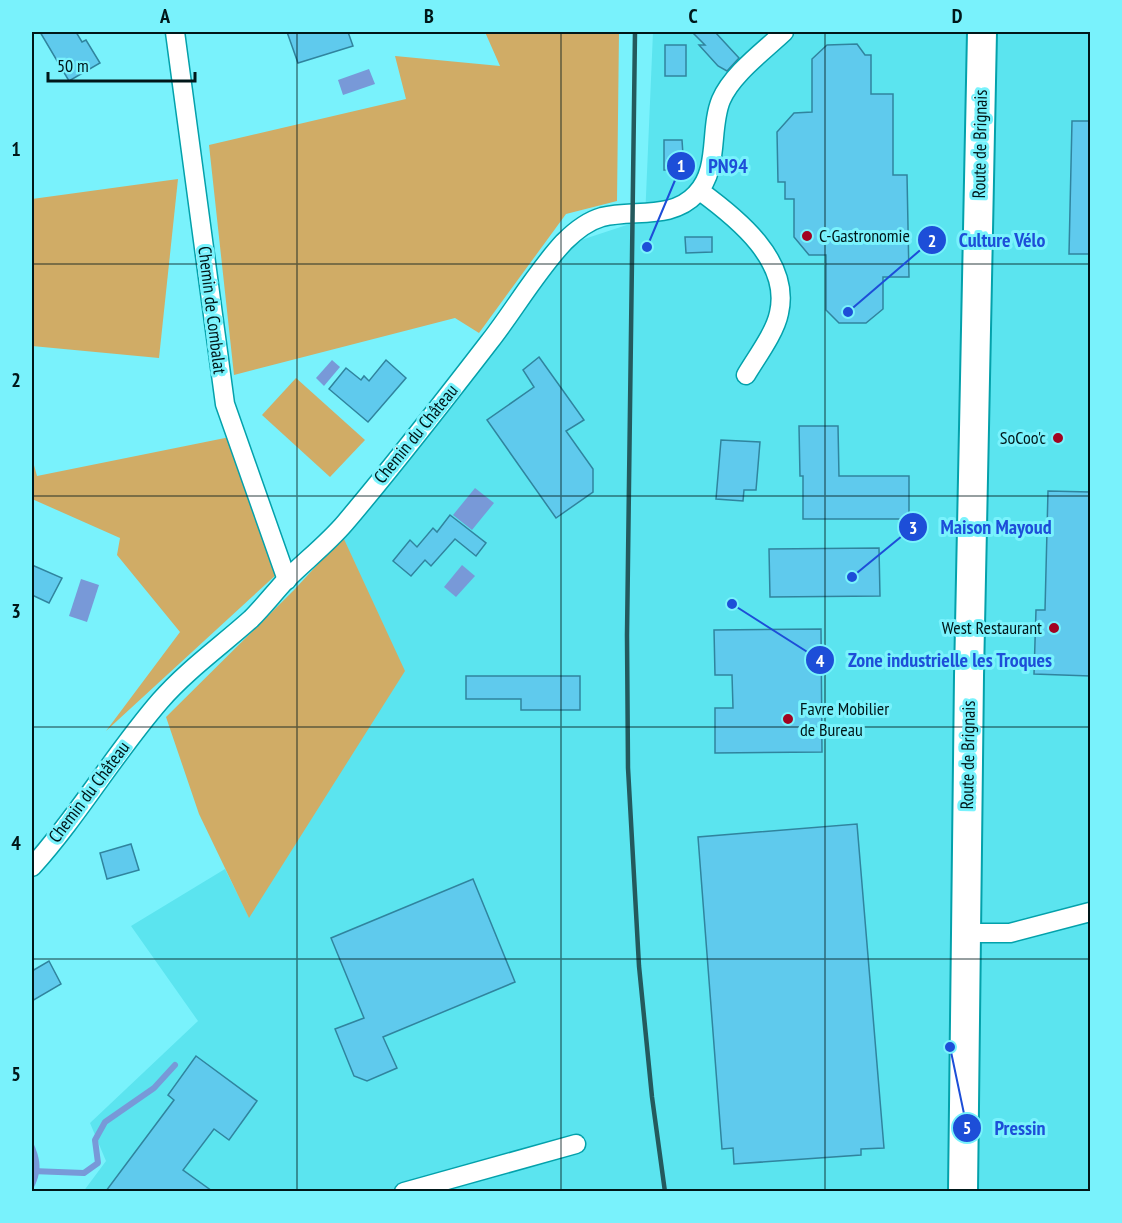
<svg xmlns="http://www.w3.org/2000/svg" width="1122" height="1223" font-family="'PT Sans Narrow',sans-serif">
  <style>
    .built { fill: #5be4ef }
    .green { fill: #d0ac66 }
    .water { fill: #7899d8 }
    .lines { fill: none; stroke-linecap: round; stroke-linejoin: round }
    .stream { stroke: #7899d8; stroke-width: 6 }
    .building { fill: #5fcaed; stroke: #30849e; stroke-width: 1.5 }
    .minor-casing { stroke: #03a1ab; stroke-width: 21 }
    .primary-casing { stroke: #03a1ab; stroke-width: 32 }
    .minor { stroke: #fff; stroke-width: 18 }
    .primary { stroke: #fff; stroke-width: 28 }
    .rail { stroke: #24595d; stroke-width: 4.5 }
    .grid { fill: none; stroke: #001719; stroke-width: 1.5; stroke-opacity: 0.55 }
    .poi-dot { fill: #a20321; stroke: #79f2fc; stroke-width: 2 }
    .labels { text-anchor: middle; stroke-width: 6; stroke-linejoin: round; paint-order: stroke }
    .street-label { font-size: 18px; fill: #001719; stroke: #79f2fc }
    .poi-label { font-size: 18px; fill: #001719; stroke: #79f2fc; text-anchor: start }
    .leader { fill: none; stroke: #1d4ed8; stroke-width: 2 }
    .callout-dot { fill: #1d4ed8; stroke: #79f2fc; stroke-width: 2 }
    .mark-label { font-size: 18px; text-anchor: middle; font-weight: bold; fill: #fff }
    .callout-label { font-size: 20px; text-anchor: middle; font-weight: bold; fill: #1d4ed8; stroke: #79f2fc; stroke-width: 6; stroke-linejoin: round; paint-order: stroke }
    .neatline { fill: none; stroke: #001719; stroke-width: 2 }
    .grid-label { font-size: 20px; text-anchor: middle; font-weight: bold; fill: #001719 }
  </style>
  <rect width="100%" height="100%" fill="#79f2fc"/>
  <path class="built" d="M653,32H1090V1191L83,1192L106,1161L90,1123L198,1021L131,926L225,869L249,917L343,537L575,242L645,219Z"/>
  <g class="green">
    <path d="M485,32H619L617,201L566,214L479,333L455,318L234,375L209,145L406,99L395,56L500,66Z"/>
    <path d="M178,179L159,358L32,346V199Z"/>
    <path d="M296,378L365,440L330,477L262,415Z"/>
    <path d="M230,437L278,573L106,731L180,632L117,555L120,538L32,499V458L37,476Z"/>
    <path d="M343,537L405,671L249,918L199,814L166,717L294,590Z"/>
  </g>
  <g class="water">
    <path d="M369,69L375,84L343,95L338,80Z"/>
    <path d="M332,360L340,367L324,386L316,378Z"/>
    <path d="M475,488L494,503L472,530L453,515Z"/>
    <path d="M462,565L475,576L456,597L444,587Z"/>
    <path d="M81,579L99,585L87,622L69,616Z"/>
    <path d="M32,1140C41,1160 43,1171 32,1191Z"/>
  </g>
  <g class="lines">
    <path class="stream" d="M32,1171L84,1173L98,1163L95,1140L105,1122L154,1088L175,1065"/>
  </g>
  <g class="building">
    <path d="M40,32H76L82,42L86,40L100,63L69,81Z"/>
    <path d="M287,32H348L353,46L298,63Z"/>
    <path d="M692,32H715L739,58L727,71L718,66L699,45H705Z"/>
    <path d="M857,44L865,55H871V94H893V175H907L909,277H883V309L866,323H839L826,310V255H809L794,237V199H785V182H778L777,132L794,113L812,112V59L827,45Z"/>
    <rect x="665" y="45" width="21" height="31"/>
    <path d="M1072,121H1090V254H1069Z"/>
    <path d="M664,140H682L684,170H664Z"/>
    <path d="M685,237H712V252L686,253Z"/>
    <path d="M539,357L584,420L566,431L593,469V492L556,518L487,420L534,387L523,370Z"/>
    <path d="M386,360L406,378L368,422L329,389L346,368L361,380L364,376L369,381Z"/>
    <path d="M799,426H838L839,476H909V519H803V476H800Z"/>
    <path d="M721,440L760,442L756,490H744L743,501L716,499Z"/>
    <path d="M1048,491L1090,492V676L1034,674L1036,610H1045Z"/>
    <path d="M450,515L486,543L476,556L455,539L431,566L425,560L411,576L393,561L410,540L417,547L433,528L437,532Z"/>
    <path d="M879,548L880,596L770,597L769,549Z"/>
    <path d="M32,565L62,578L49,603L32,595Z"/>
    <path d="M821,629L822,752L715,753V708H733L732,675H715L714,630Z"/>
    <path d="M466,676H580V710H521V699H466Z"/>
    <path d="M857,824L884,1148L861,1149V1155L734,1164L733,1148L722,1149L698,837Z"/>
    <path d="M131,844L139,870L107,879L100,853Z"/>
    <path d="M473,879L515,982L383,1037L397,1068L367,1081L354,1076L335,1029L364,1018L331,938Z"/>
    <path d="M49,961L61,984L32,1001V971Z"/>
    <path d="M196,1056L257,1101L229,1140L214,1129L183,1170L212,1191H106L174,1100L168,1095Z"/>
  </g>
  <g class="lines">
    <g class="minor-casing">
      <g id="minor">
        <path d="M175,32L225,404L287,580"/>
        <path d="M700,191C737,218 791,261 779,313C775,333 756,358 746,375"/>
        <path d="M32,867C79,815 114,754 160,701C187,670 221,646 251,619C263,607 274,593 286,580C305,561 327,544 345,523C395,464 443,402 490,341C515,309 536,272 564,242C574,232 588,221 602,217C634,209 672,220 696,194C720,170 709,129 721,100C732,74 764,51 784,32"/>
        <path d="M965,933H1010L1090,912"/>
        <path d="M404,1192L576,1144"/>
      </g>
    </g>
    <g class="primary-casing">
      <path id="primary" d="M963,1192L969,676L982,32"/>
    </g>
    <use href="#minor" class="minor"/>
    <use href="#primary" class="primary"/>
    <path class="rail" d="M635,32L627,635L628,768L639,966L652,1097L665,1192"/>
  </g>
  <path class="grid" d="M297,32V1192M561,32V1192M825,32V1192M32,264H1090M32,496H1090M32,727H1090M32,959H1090"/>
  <g class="poi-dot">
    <circle cx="807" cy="236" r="6"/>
    <circle cx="1058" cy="438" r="6"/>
    <circle cx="1054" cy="628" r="6"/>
    <circle cx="788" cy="719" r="6"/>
  </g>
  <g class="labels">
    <g class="street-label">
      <text transform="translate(980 144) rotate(-89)" y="6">Route de Brignais</text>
      <text transform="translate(212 310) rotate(83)" y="6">Chemin de Combalat</text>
      <text transform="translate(416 434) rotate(-51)" y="6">Chemin du Château</text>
      <text transform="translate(968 755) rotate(-89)" y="6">Route de Brignais</text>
      <text transform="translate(89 792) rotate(-53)" y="6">Chemin du Château</text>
    </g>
    <g class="poi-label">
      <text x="819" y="242">C-Gastronomie</text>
      <text x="1046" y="444" text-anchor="end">SoCoo'c</text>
      <text x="1042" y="634" text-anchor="end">West Restaurant</text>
      <text x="800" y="715">Favre Mobilier<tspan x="800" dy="21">de Bureau</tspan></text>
    </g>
  </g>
  <path class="leader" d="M647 247L681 166M848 312L932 240M852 577L913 527M732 604L820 660M950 1047L967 1128"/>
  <g class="callout-dot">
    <circle cx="647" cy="247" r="6"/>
    <circle cx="848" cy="312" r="6"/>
    <circle cx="852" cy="577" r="6"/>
    <circle cx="732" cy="604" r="6"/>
    <circle cx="950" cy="1047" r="6"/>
    <circle cx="681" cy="166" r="15"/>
    <circle cx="932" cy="240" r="15"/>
    <circle cx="913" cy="527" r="15"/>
    <circle cx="820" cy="660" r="15"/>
    <circle cx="967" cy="1128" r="15"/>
  </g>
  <g class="mark-label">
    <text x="681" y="172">1</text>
    <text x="932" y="247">2</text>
    <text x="913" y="534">3</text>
    <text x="820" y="667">4</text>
    <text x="967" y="1134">5</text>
  </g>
  <g class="callout-label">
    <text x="728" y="173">PN94</text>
    <text x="1002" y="247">Culture Vélo</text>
    <text x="996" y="534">Maison Mayoud</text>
    <text x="950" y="667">Zone industrielle les Troques</text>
    <text x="1020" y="1135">Pressin</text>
  </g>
  <rect width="1122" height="1223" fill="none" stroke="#79f2fc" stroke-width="66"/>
  <path d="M48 72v9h147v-9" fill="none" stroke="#001719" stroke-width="3"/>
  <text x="57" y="72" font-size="18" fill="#001719" stroke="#79f2fc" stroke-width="4.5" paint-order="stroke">50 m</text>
  <rect x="33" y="33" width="1056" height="1157" class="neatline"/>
  <g class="grid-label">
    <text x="165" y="23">A</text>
    <text x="429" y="23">B</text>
    <text x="693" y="23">C</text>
    <text x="957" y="23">D</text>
    <text x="16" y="156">1</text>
    <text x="16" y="387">2</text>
    <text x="16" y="618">3</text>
    <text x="16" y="850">4</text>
    <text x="16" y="1081">5</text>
  </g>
</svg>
